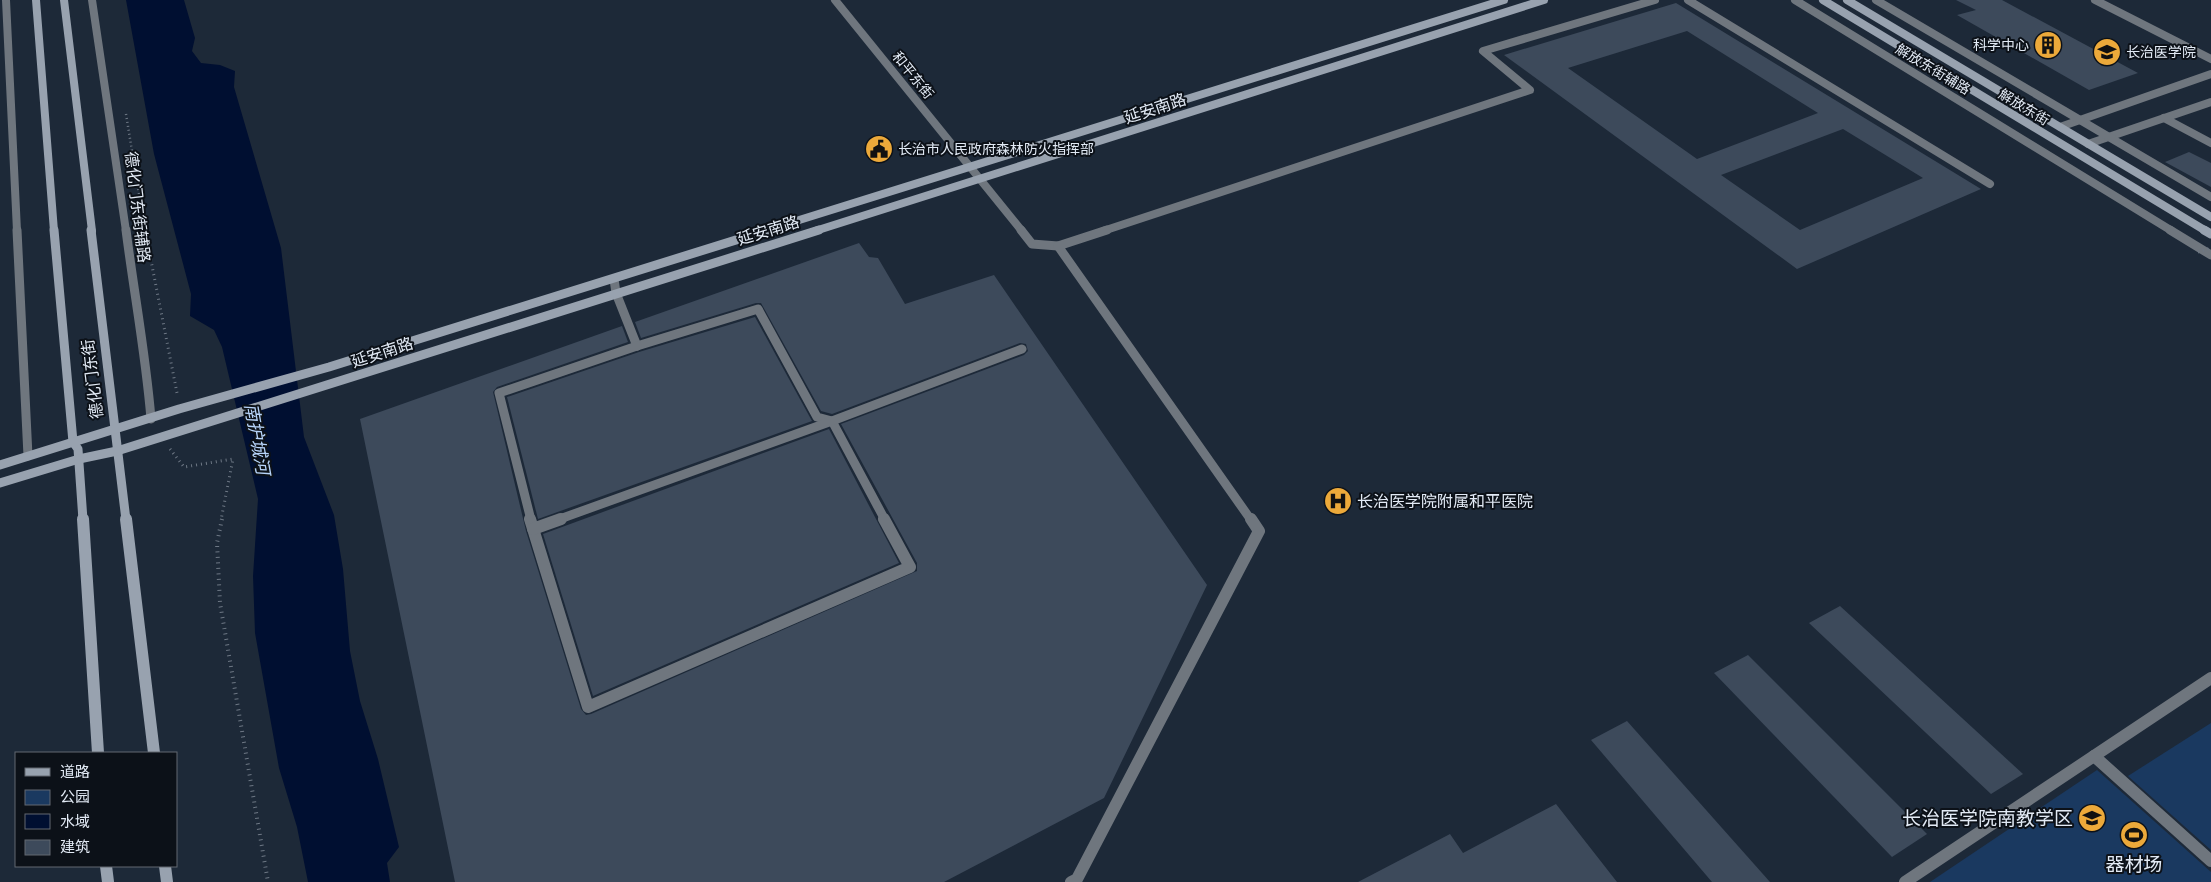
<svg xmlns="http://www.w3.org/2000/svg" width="2211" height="882" font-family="'Space Grotesk','Noto Sans SC',sans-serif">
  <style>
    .green { fill: #1a3960 }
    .water { fill: #000f31 }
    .building { fill: #3d4a5b; fill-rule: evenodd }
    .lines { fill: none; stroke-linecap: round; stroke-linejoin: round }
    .path-far2 { stroke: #6e7885; stroke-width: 2.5; stroke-dasharray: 1 3; stroke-linecap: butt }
    .path-far1 { stroke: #6e7885; stroke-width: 3; stroke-dasharray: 1 4; stroke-linecap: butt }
    .path { stroke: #6e7885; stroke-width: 4; stroke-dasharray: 1 4.5; stroke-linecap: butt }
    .lane-far2 { stroke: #6f767e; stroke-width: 8 }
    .lane-far1 { stroke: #6f767e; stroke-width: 9 }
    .lane { stroke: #6f767e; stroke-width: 12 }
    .street-far2 { stroke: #6f767e; stroke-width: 8 }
    .street-far1 { stroke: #6f767e; stroke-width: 9 }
    .street { stroke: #6f767e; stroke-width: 12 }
    .secondary-far2 { stroke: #98a2af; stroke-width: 8 }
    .secondary-far1 { stroke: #98a2af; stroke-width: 9 }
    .secondary { stroke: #98a2af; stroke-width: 12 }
    .path-bridge { stroke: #6e7885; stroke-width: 3; stroke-dasharray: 1 4; stroke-linecap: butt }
    .labels { text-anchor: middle; stroke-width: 4; stroke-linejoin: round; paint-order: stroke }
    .far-poi-label { font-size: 14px; fill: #e2eaf5; stroke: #0c1118; text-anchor: start }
    .far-street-label { font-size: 14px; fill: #e2eaf5; stroke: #0c1118 }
    .street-label { font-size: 16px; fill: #e2eaf5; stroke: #0c1118 }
    .poi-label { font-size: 16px; fill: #e2eaf5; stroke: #0c1118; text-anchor: start }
    .water-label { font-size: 18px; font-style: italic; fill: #b7d4fa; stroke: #0c1118 }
    .near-poi-label { font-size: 19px; fill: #e2eaf5; stroke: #0c1118; text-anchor: end }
  </style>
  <rect width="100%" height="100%" fill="#1d2938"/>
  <g class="green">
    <path d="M2211,723V850L2128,776Z"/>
    <path d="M2097,770L2211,872V882H1930Z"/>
  </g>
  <path class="water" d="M126,0H184L195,38L192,51L201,63L220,65L235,71L234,87L281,248L304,437L334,515L343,569L350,651L360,701L378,759L399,847L387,863L390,882H308L297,827L279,768L255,633L253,576L258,499L222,347L214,330L190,316L191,294L154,154Z"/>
  <g class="building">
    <path d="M1956,0H2002L2138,73L2089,90L1957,15L1976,10Z"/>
    <path d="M1676,3L1981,189L1797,269L1504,55ZM1687,31L1818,113L1697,159L1568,68ZM1843,129L1923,178L1800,230L1721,175Z"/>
    <path d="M2189,152L2211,163V187L2165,162Z"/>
    <path d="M859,243L869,257L878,258L905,304L994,275L1207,585L1104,798L944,882H455L360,419L622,326L628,342L497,387L493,392L526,531L581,709L586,715L591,714L917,571V563L841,424L1024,355L1028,351L1026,344L1020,343L832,414L821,411L761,303H756L641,338L635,322Z"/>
    <path d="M755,317L812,421L538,519L507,397L639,352Z"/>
    <path d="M829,429L899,563L593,696L543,534Z"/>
    <path d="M1840,606L2023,774L1991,794L1809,623Z"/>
    <path d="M1748,655L1927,834L1892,857L1714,673Z"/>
    <path d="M1627,721L1770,882H1712L1591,740Z"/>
    <path d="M1556,804L1617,882H1358L1450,834L1463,853Z"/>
  </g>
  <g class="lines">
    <path class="path-far2" d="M126,114L145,231"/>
    <g class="path-far1">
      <path d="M145,230L177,393"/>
      <path d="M170,449L184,467L233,459L221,520"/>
    </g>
    <path class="path" d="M222,519L217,543L220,603L268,882"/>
    <g class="lane-far2">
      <path d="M2095,0L2211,59"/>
      <path d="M2164,118L2211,143"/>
      <path d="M2060,127L2211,74"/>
      <path d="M2088,144L2211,102"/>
    </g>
    <g class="lane-far1">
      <path d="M614,279L616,293L637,346"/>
      <path d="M637,346L758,309L817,417L832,421L885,520"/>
      <path d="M531,520L499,393L637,346"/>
      <path d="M557,520L832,421L1022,349"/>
    </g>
    <g class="lane">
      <path d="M530,519L588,707L910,567L884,519"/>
      <path d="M533,529L561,519"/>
    </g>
    <g class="street-far2">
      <path d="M6,0L17,231"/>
      <path d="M92,0L126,231"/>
      <path d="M835,0L1022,231"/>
      <path d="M1688,0L1990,184"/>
      <path d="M1795,0L2172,231"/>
      <path d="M1876,0L2211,197"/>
      <path d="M1103,231L1530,90L1483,51L1655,0"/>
    </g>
    <g class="street-far1">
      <path d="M17,230L28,456"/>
      <path d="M126,230C134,293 146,356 151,419"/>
      <path d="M1021,230L1032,244L1058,246"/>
      <path d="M1107,230L1058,246L1251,520"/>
      <path d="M2170,230L2211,255"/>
    </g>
    <g class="street">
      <path d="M2094,756L2211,861"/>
      <path d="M1071,882L1077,879L1259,531L1251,519"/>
      <path d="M1905,882L2211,678"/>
    </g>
    <g class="secondary-far2">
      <path d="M36,0L54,231"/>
      <path d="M64,0L92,231"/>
      <path d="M1823,0L2206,231"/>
      <path d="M1847,0L2211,217"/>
      <path d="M764,231L1504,0"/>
      <path d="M815,231L1544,0"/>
    </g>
    <g class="secondary-far1">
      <path d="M54,230L73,442L78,449L83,520"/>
      <path d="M91,230L126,520"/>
      <path d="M2204,230L2211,234"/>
      <path d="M0,465L179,409L329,367L768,230"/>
      <path d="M0,483L79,459L117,451L819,230"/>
    </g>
    <g class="secondary">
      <path d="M83,519L98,753"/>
      <path d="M126,519L154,753"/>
      <path d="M106,866L108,882"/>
      <path d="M165,866L167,882"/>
    </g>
    <path class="path-bridge" d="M2198,252L2211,248"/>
  </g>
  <defs>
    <g id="building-disc" transform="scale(1.4375)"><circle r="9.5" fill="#eca93a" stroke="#0c1118"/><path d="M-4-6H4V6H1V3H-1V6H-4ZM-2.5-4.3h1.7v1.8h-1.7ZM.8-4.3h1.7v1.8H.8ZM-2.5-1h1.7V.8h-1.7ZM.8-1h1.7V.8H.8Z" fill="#111"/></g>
    <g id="university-disc" transform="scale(1.4375)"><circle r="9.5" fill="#eca93a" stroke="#0c1118"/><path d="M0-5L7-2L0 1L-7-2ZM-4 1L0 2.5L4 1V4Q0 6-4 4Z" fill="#111"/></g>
    <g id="civic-disc" transform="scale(1.4375)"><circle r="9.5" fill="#eca93a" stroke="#0c1118"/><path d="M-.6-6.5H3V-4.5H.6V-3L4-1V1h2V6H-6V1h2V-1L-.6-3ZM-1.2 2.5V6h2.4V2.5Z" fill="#111"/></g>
    <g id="hospital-disc" transform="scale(1.4375)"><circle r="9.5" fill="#eca93a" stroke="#0c1118"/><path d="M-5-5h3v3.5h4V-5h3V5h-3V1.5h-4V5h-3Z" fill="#111"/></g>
    <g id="stadium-disc" transform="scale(1.4375)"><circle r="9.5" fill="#eca93a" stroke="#0c1118"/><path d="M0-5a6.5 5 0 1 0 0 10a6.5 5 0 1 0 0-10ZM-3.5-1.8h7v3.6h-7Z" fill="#111"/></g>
  </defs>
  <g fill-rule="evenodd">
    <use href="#building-disc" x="2048" y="45"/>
    <use href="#university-disc" x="2107" y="52"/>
    <use href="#civic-disc" x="879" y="149"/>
    <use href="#hospital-disc" x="1338" y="501"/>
    <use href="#university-disc" x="2092" y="818"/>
    <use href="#stadium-disc" x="2134" y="835"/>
  </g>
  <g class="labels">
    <g class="far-poi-label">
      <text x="2029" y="50" text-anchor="end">科学中心</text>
      <text x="2126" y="57">长治医学院</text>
      <text x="898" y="154">长治市人民政府森林防火指挥部</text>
    </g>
    <g class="far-street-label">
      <text transform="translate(1933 69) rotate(31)" y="5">解放东街辅路</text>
      <text transform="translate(913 75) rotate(51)" y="5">和平东街</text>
      <text transform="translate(2024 107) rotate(31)" y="5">解放东街</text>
    </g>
    <g class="street-label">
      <text transform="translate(1155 108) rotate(-18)" y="6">延安南路</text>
      <text transform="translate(138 207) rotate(83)" y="6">德化门东街辅路</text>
      <text transform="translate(768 230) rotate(-17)" y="6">延安南路</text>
      <text transform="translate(382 352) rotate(-18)" y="6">延安南路</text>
      <text transform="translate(92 379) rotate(-97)" y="6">德化门东街</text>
    </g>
    <g class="poi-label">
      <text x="1357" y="507">长治医学院附属和平医院</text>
    </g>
    <g class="water-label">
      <text transform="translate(257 439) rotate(80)" y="6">南护城河</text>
    </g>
    <g class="near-poi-label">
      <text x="2073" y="825">长治医学院南教学区</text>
      <text x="2134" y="871" text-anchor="middle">器材场</text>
    </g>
  </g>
  <rect x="15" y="752" width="162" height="115" fill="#0c1118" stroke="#626870"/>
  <rect x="25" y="768" width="25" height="8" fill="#98a2af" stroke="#626870"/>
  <text x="60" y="777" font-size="15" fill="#e2eaf5">道路</text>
  <rect x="25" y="790" width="25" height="15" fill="#1a3960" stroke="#626870"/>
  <text x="60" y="802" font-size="15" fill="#e2eaf5">公园</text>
  <rect x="25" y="814" width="25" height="15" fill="#000f31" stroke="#626870"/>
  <text x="60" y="827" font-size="15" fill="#e2eaf5">水域</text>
  <rect x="25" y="840" width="25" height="15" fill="#3d4a5b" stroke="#626870"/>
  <text x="60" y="852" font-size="15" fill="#e2eaf5">建筑</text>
</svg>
